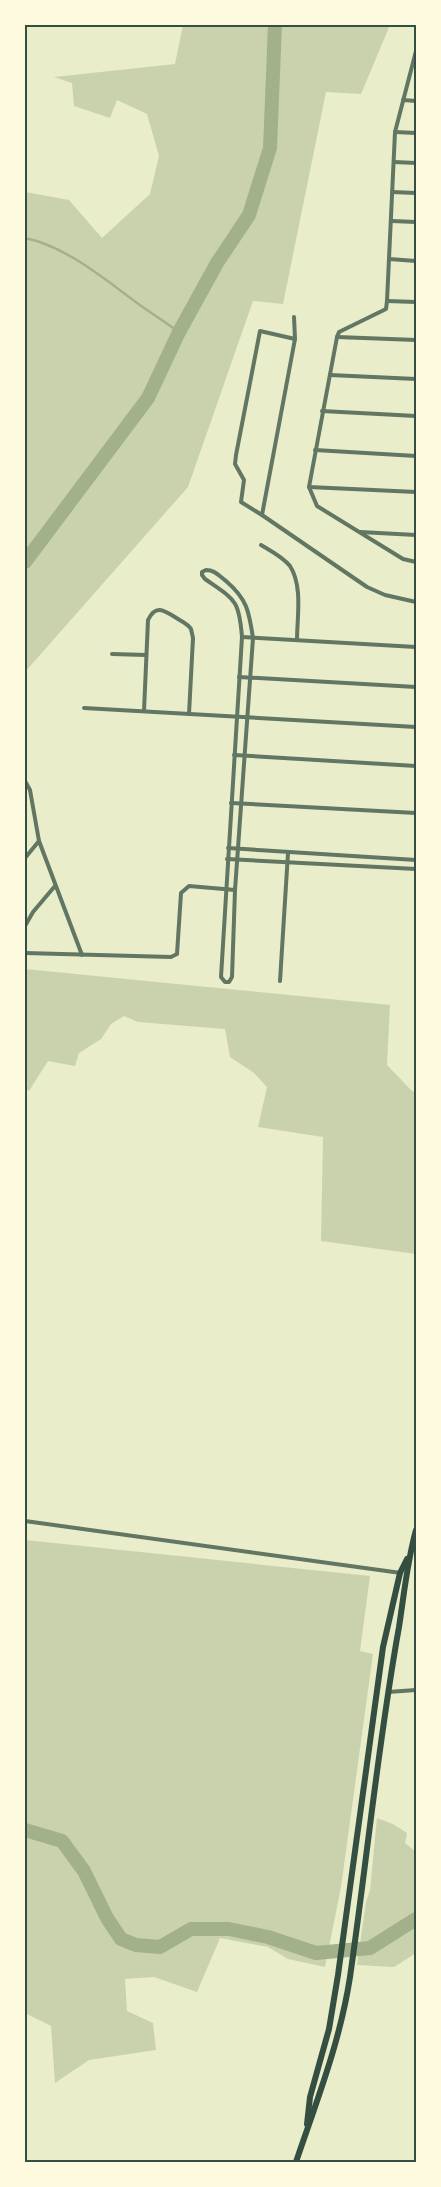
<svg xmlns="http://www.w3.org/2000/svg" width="441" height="2187" font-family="'Asap Condensed',sans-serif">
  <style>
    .green { fill: #cad2ad }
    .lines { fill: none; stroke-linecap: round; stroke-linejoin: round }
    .stream { stroke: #a3b18a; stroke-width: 2.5 }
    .river { stroke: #a3b18a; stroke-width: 14 }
    .minor { stroke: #617663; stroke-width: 4 }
    .trunk { stroke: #344e41; stroke-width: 6 }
    .neatline { fill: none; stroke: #344e41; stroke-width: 2 }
  </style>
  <rect width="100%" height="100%" fill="#e9edc9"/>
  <g class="green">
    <path d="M183,25H390L361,94L326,92L283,304L253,301L188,487L25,672V192L69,200L102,238L150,194L159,156L147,114L117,100L110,118L74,106L72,83L54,77L175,64Z"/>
    <path d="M25,969L390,1005L387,1065L411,1090L416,1093V1254L321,1241L323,1137L258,1127L267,1087L254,1073L230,1057L225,1029L138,1022L124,1016L111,1024L101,1039L79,1053L75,1066L48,1061L29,1091L25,1088Z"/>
    <path d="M25,1540L370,1576L360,1651L373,1654L341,1887L325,1967L288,1959L268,1947L220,1938L197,1992L154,1977L125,1979L127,2011L153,2023L156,2050L89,2060L55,2083L51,2026L25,2013Z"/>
    <path d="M377,1818L393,1824L407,1833L405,1843L416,1852V1953L394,1967L357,1965L366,1902L370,1890Z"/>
  </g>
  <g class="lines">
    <path class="stream" d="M25,238C65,246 105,279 137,303C151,313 165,322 179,332"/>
    <g class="river">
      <path d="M25,562L148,398L179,332L217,263L249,215L270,148L275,25"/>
      <path d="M25,1830L62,1841L84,1871L107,1918L121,1939L136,1945L160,1947L191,1929H229L268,1937L316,1953L370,1948L416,1919"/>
    </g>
    <g class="minor">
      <path d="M416,51L395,132L387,301L386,309L339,332L337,337L309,487L317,506L403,559L416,562"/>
      <path d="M403,100L416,101"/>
      <path d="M395,132L416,133"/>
      <path d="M394,162L416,163"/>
      <path d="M392,192L416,193"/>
      <path d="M392,221L416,222"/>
      <path d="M389,259L416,261"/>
      <path d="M387,301L416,302"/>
      <path d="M337,337L416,340"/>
      <path d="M295,339L260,331L236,455L235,464L244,480L241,502L262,515L367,587L385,595L416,602"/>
      <path d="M330,375L416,379"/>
      <path d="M322,411L416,416"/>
      <path d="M315,450L416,456"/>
      <path d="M309,487L416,492"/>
      <path d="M262,515L295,339L294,317"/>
      <path d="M360,532L416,535"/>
      <path d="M261,545C271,551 283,557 290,566C303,586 297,618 297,640"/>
      <path d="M206,570C215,570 219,576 226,581C247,599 249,611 253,638L235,890L232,977L229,982H225L221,977L242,637C239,599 235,600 205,579L202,575V572Z"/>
      <path d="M242,637L416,647"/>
      <path d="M112,654L146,655"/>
      <path d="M239,677L416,687"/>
      <path d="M84,708L416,727"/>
      <path d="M144,711L148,620C156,603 165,611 178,619C183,622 188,624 191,629L193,638L189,714"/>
      <path d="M234,755L416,766"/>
      <path d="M25,781L30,790L39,841L82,955"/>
      <path d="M231,803L416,813"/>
      <path d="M228,848L416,860"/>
      <path d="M25,858L39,841"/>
      <path d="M227,859L416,869"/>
      <path d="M25,926L33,912L55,886"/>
      <path d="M25,953L171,957L177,954L181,893L189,886L235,890"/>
      <path d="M280,981L288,853"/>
      <path d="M25,1521L401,1573"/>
      <path d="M388,1692L416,1690"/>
    </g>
    <g class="trunk">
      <path d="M307,2124L310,2097L329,2029L338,1975L383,1647L400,1573L407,1559"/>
      <path d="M296,2162C317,2100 340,2042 350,1977C367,1860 378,1743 399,1627C404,1595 407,1562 416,1530"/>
    </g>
  </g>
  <rect width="441" height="2187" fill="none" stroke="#fefae0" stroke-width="52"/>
  <rect x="26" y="26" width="389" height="2135" class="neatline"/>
</svg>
